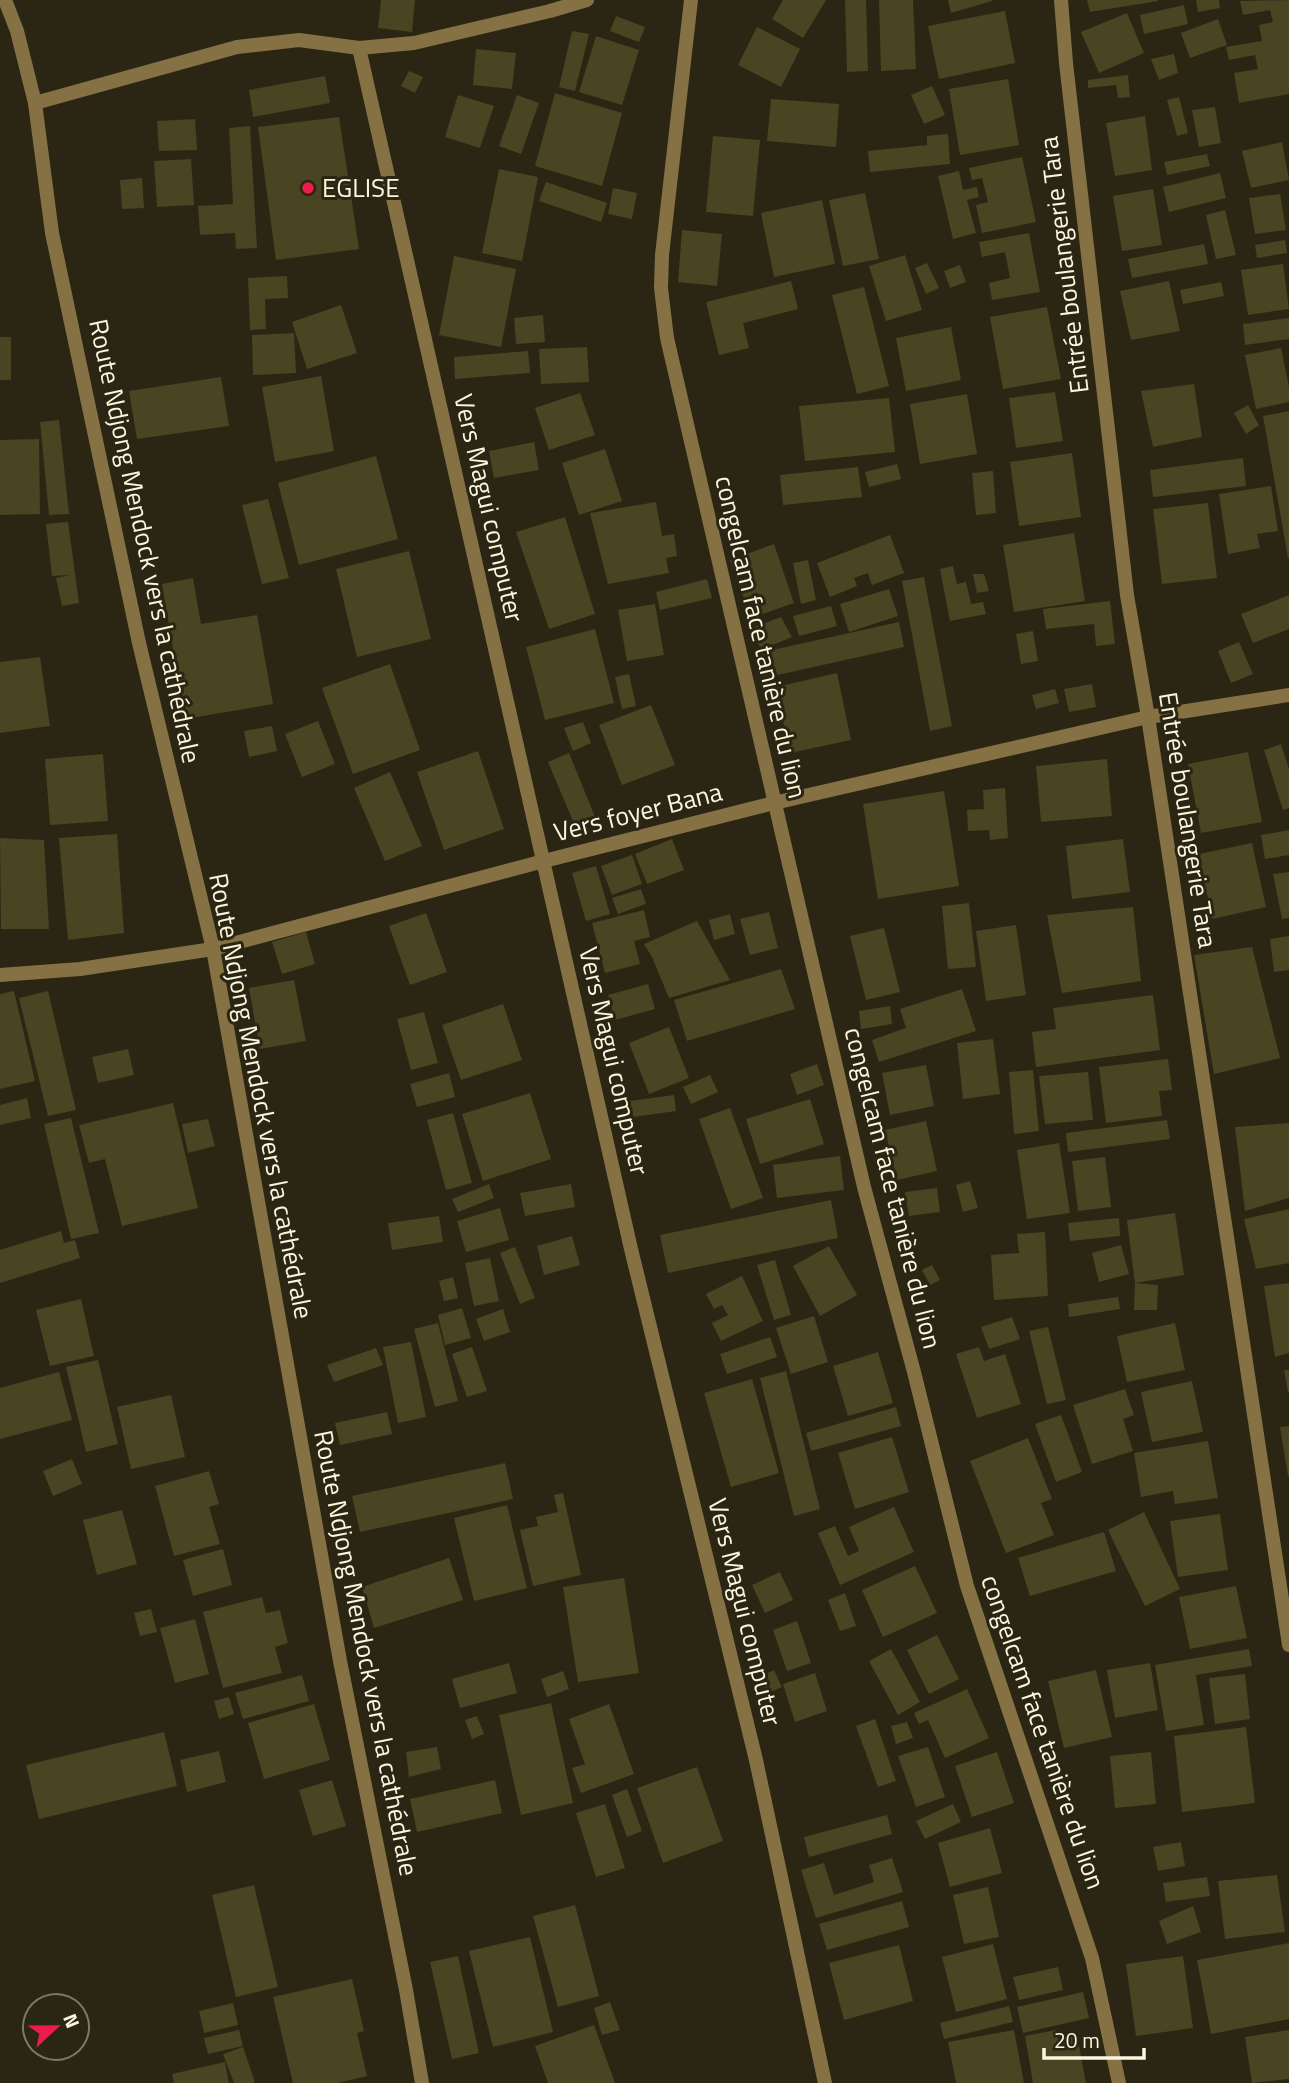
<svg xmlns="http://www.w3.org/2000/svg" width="1289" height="2083" font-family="'Titillium Web',sans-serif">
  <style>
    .building { fill: #494421 }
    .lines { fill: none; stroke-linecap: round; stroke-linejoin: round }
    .street { stroke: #857143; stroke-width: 14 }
    .poi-dot { fill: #ec1c4c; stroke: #2a2613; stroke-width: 2.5 }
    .labels { text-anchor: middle; stroke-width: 6; stroke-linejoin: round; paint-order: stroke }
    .poi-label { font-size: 26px; fill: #fcf6df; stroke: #2a2613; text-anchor: start }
    .street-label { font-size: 26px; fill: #fcf6df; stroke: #2a2613 }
  </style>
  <rect width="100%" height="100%" fill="#2a2613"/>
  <g class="building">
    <path d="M381,0H415L412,32L378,28Z"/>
    <path d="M783,0H826L803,38L772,19Z"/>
    <path d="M845,0H866L868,71L847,72Z"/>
    <path d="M879,0H913L916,69L881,71Z"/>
    <path d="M948,0H992V1L951,13Z"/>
    <path d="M1087,0H1158V1L1090,12Z"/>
    <path d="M1196,0H1219L1220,8L1198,12Z"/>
    <path d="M1289,0V94L1239,103L1234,73L1258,69L1255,55L1229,60L1226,47L1262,41L1259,25L1273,22L1270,10L1243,15L1240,1Z"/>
    <path d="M1184,5L1188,24L1144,34L1140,15Z"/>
    <path d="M1005,11L1015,63L939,79L928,26Z"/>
    <path d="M1127,13L1144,53L1099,73L1081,32Z"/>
    <path d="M616,16L645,27L639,42L610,31Z"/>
    <path d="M1218,19L1227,45L1190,58L1181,33Z"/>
    <path d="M757,27L800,49L781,87L738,65Z"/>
    <path d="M572,31L589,34L575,91L559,87Z"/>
    <path d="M596,36L639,50L622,105L579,92Z"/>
    <path d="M476,49L516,53L512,89L473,85Z"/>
    <path d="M1174,54L1178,73L1159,80L1151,59Z"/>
    <path d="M409,71L423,77L415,93L401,86Z"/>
    <path d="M1128,75L1130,97L1118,98L1116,85L1088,88V80Z"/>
    <path d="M325,76L330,103L253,117L249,90Z"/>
    <path d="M1008,79L1019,145L960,155L949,89Z"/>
    <path d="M932,86L945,115L924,124L911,95Z"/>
    <path d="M555,93L622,113L602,186L535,166Z"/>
    <path d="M458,95L494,106L480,148L445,137Z"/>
    <path d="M517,95L539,103L521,154L499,146Z"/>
    <path d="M1179,97L1188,133L1177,136L1167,100Z"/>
    <path d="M771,99L839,104L836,147L767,141Z"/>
    <path d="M1215,107L1221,143L1199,147L1192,110Z"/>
    <path d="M1145,116L1152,170L1115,176L1106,123Z"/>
    <path d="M339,117L359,249L276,260L258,127Z"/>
    <path d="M195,119L197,150L159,151L157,121Z"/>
    <path d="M250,126L257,248L236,249L235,233L200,235L198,206L233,204L229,128Z"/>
    <path d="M948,134L950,164L870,172L868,151L927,145V136Z"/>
    <path d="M713,136L760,140L753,216L706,212Z"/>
    <path d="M1282,142L1289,180L1251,188L1242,151Z"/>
    <path d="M1207,154L1210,166L1167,175L1164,162Z"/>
    <path d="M1022,157L1036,222L982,233L976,205L988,202L982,178L972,180L969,168Z"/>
    <path d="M191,159L194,205L157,207L154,161Z"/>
    <path d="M499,169L538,177L522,261L482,253Z"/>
    <path d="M959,171L963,190L977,187L979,197L967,200L976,233L953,239L938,176Z"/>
    <path d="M1220,173L1226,198L1169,212L1163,187Z"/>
    <path d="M142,178L144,208L122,209L120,180Z"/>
    <path d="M546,182L607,203L601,222L539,201Z"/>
    <path d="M613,188L637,193L632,219L608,214Z"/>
    <path d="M1153,189L1162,245L1122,251L1113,196Z"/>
    <path d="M865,193L879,259L843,266L829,200Z"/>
    <path d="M1280,194L1286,230L1255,234L1249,198Z"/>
    <path d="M822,200L835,264L774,277L761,213Z"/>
    <path d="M1225,210L1236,255L1216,259L1206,215Z"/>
    <path d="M682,230L722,234L717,286L678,282Z"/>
    <path d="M1029,233L1040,292L992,300L989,283L1010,278L1005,252L982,257L979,242Z"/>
    <path d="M1285,240L1287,253L1257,258L1255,245Z"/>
    <path d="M1204,244L1208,264L1132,278L1128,259Z"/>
    <path d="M905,255L922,310L886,321L869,266Z"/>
    <path d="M454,256L516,269L501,347L439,335Z"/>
    <path d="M927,263L939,288L926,294L915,268Z"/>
    <path d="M1283,264L1289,309L1248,315L1241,270Z"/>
    <path d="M960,265L966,282L950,288L944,271Z"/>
    <path d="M287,276L288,298L265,299L266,329L250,330L248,278Z"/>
    <path d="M791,281L798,309L743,323L749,348L719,355L706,302Z"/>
    <path d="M1169,281L1180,331L1131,340L1120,291Z"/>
    <path d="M1221,282L1224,296L1183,304L1180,290Z"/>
    <path d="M864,287L889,386L857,394L832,295Z"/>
    <path d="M341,305L357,353L307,369L292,322Z"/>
    <path d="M1047,307L1061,379L1003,389L990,317Z"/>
    <path d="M543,315L545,342L516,344L514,318Z"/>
    <path d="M1289,318V339L1245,345L1243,324Z"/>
    <path d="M951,327L961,380L906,391L896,338Z"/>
    <path d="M294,333L296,373L253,375L252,335Z"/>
    <rect x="0" y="337" width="11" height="43"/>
    <path d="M587,347L589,382L541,384L539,349Z"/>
    <path d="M1281,348L1289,387V402L1256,409L1245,355Z"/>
    <path d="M528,351L530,373L455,379L454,357Z"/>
    <path d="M321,376L334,451L275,462L262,387Z"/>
    <path d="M221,377L229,426L137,439L129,391Z"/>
    <path d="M1194,384L1202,437L1153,447L1141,391Z"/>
    <path d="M1055,392L1063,441L1016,448L1009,398Z"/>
    <path d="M580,393L595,435L549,450L535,408Z"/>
    <path d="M967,394L977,454L920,464L910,404Z"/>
    <path d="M889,398L895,452L805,461L799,406Z"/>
    <path d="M1248,405L1259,425L1246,434L1234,413Z"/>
    <path d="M1289,411V558H1288L1263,416Z"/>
    <path d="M59,420L69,514L49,515L40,422Z"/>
    <path d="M39,439L40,514L0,515V440Z"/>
    <path d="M534,442L539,470L494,478L489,451Z"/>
    <path d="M605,449L622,501L579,515L562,463Z"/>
    <path d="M1072,453L1081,517L1019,526L1010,462Z"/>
    <path d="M376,456L398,539L299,565L278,483Z"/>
    <path d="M1243,458L1246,486L1153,497L1150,470Z"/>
    <path d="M897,464L901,479L869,487L865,472Z"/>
    <path d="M858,467L862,497L783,505L780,475Z"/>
    <path d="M993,471L996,513L976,515L972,473Z"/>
    <path d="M1271,486L1278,531L1257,534L1260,548L1228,554L1219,494Z"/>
    <path d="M268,499L289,578L262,584L242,505Z"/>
    <path d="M656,502L662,536L674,534L677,556L666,558L669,573L608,584L590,513Z"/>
    <path d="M1208,503L1217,578L1162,584L1153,509Z"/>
    <path d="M565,517L595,614L549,629L516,532Z"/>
    <path d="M68,522L79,603L62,606L56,578L70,575L52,576L46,524Z"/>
    <path d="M1074,533L1085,601L1014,612L1003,545Z"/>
    <path d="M890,535L904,573L872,585L868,573L854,578L857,586L830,597L817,563Z"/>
    <path d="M774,544L794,603L751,618L730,560Z"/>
    <path d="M409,551L431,639L357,657L336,569Z"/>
    <path d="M808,560L816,600L801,604L793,563Z"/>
    <path d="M953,566L957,584L966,582L971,604L983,602L986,614L950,621L940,569Z"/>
    <path d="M973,574H984L989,591L977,593Z"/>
    <path d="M924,577L952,726L930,731L902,581Z"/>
    <path d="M193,578L201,624L257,615L273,704L185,719L162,584Z"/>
    <path d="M707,579L712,598L660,610L656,592Z"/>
    <path d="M889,589L898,616L849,632L840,604Z"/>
    <path d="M1289,595V629L1253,643L1241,614Z"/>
    <path d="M1110,601L1115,644L1096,646L1094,624L1046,629L1043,609Z"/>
    <path d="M655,604L664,655L627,661L618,610Z"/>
    <path d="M831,606L837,626L799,636L793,616Z"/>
    <path d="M781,617L792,637L761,650L752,628Z"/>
    <path d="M899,622L904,647L764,678L759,653Z"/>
    <path d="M595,629L614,703L545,720L526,647Z"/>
    <path d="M1033,631L1038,661L1021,664L1016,634Z"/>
    <path d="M1239,642L1253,674L1231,683L1218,651Z"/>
    <path d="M40,657L50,726L0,733V662Z"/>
    <path d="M390,664L420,750L353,774L322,688Z"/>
    <path d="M837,673L851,740L790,753L776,687Z"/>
    <path d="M629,674L636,706L622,709L615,677Z"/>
    <path d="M1092,684L1096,707L1069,712L1064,689Z"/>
    <path d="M1055,689L1059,703L1036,709L1032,695Z"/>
    <path d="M651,705L675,765L622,785L599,725Z"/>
    <path d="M318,721L335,764L302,777L285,734Z"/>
    <path d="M583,722L591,743L573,751L564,728Z"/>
    <path d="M272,726L277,751L249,757L244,731Z"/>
    <path d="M1281,744L1289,769V808L1283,810L1264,750Z"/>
    <path d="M478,751L504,829L444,850L417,772Z"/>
    <path d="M1248,752L1262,822L1201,833L1188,764Z"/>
    <path d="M569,753L595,817L575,826L548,762Z"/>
    <path d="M103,754L108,821L50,825L45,759Z"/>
    <path d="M1107,759L1112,816L1041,822L1036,766Z"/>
    <path d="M390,772L422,846L385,861L354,788Z"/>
    <path d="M1005,788L1008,838L990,840L989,830L968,831L967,810L984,809L983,790Z"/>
    <path d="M944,791L959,886L878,899L863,804Z"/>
    <path d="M1289,830V855L1265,859L1261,835Z"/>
    <path d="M117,834L124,933L68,940L59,838Z"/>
    <path d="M0,838L44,840L49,929H1Z"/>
    <path d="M672,839L684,870L647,884L635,854Z"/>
    <path d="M1123,839L1130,892L1072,899L1066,846Z"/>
    <path d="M1252,843L1266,907L1212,919L1199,854Z"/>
    <path d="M632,855L642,884L612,895L601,866Z"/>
    <path d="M596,866L610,914L586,921L572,873Z"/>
    <path d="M1289,872V918L1282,919L1273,874Z"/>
    <path d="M641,889L646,904L618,914L612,898Z"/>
    <path d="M969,903L976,967L948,969L942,906Z"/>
    <path d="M1133,907L1141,981L1062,993L1047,915Z"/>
    <path d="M644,910L650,937L634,941L640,964L605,973L592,923Z"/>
    <path d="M769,912L778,948L750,955L740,919Z"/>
    <path d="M426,913L447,972L410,985L389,926Z"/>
    <path d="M730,914L735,934L714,940L709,920Z"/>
    <path d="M697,921L730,980L669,998L652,957L644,944Z"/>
    <path d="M1016,925L1026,995L986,1001L976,931Z"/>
    <path d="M884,928L900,992L866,1000L850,936Z"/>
    <path d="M306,932L315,964L282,974L272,942Z"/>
    <path d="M1289,936V970L1274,972L1270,939Z"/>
    <path d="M1252,947L1280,1058L1214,1074L1194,955Z"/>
    <path d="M781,969L795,1009L687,1041L674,1000Z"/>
    <path d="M294,980L306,1041L260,1049L249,988Z"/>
    <path d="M648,984L655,1009L615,1020L608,995Z"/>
    <path d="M962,989L976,1031L879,1062L872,1040L906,1028L900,1009Z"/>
    <path d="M14,991L35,1081L0,1089V994Z"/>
    <path d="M48,991L76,1110L48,1116L19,998Z"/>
    <path d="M1153,995L1160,1050L1036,1067L1032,1032L1056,1029L1053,1008Z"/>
    <path d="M503,1004L522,1060L461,1080L442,1025Z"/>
    <path d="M890,1006L892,1024L861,1029L859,1011Z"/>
    <path d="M424,1012L438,1063L411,1070L397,1019Z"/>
    <path d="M669,1027L689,1078L649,1094L629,1043Z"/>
    <path d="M993,1039L1000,1094L963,1099L957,1043Z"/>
    <path d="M128,1049L134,1075L98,1083L92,1057Z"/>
    <path d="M1168,1059L1172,1090L1159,1091L1162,1116L1106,1123L1099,1067Z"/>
    <path d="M817,1064L824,1085L797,1095L790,1074Z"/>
    <path d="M926,1065L934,1106L890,1115L882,1073Z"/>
    <path d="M1033,1070L1039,1131L1014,1134L1009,1072Z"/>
    <path d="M1088,1072L1093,1120L1045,1124L1039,1076Z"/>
    <path d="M449,1073L455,1097L417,1107L410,1084Z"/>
    <path d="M710,1075L718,1092L691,1104L683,1087Z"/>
    <path d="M530,1093L551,1159L483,1181L462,1114Z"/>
    <path d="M674,1095L676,1111L633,1117L630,1101Z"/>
    <path d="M27,1098L31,1118L0,1125V1105Z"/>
    <path d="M810,1099L824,1144L760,1164L746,1119Z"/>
    <path d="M173,1103L198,1208L122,1226L105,1159L89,1163L79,1125Z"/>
    <path d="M730,1108L763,1198L731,1209L699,1119Z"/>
    <path d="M453,1113L472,1183L446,1190L427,1120Z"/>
    <path d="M71,1118L99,1233L71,1239L44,1124Z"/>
    <path d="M208,1119L215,1146L188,1153L182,1124Z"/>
    <path d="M1167,1120L1170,1139L1068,1152L1066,1133Z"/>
    <path d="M926,1121L937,1171L897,1180L885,1130Z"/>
    <path d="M1289,1123V1198L1245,1211L1235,1127Z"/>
    <path d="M1059,1143L1070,1213L1027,1219L1017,1150Z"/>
    <path d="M840,1156L844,1190L777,1198L773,1165Z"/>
    <path d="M1105,1157L1111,1207L1078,1211L1072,1161Z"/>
    <path d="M970,1181L978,1208L963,1212L956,1185Z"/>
    <path d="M489,1184L494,1198L458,1212L452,1199Z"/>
    <path d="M571,1184L575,1207L525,1216L520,1193Z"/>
    <path d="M937,1188L940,1212L909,1216L905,1192Z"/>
    <path d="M831,1200L838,1238L668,1273L660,1235Z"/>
    <path d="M500,1208L509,1240L466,1252L457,1221Z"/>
    <path d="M1289,1209V1263L1256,1269L1244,1219Z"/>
    <path d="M1175,1213L1184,1275L1135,1283L1127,1220Z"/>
    <path d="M439,1216L443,1242L392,1250L388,1223Z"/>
    <path d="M1119,1218L1120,1236L1070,1241L1068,1223Z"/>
    <path d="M61,1231L64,1243L75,1240L80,1258L0,1283V1250Z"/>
    <path d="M1045,1232L1048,1296L994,1300L991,1255L1019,1253L1017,1234Z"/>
    <path d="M572,1236L580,1265L544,1275L537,1246Z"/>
    <path d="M1121,1245L1129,1274L1099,1282L1092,1253Z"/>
    <path d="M829,1246L857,1295L820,1316L793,1266Z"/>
    <path d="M515,1247L535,1298L520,1304L500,1253Z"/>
    <path d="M490,1258L499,1301L474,1306L465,1263Z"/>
    <path d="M775,1260L791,1315L774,1320L757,1265Z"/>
    <path d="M932,1265L940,1280L930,1285L922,1270Z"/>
    <path d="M742,1276L763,1321L721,1341L712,1323L728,1315L722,1305L714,1309L706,1294Z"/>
    <path d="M453,1277L458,1298L444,1301L439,1281Z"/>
    <path d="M1135,1283L1158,1285L1157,1310H1134Z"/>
    <path d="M1289,1283V1353L1275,1357L1264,1286Z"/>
    <path d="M1118,1297L1120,1309L1069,1317L1068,1304Z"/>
    <path d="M81,1299L94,1356L50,1366L36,1310Z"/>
    <path d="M462,1308L471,1338L445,1345L438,1315Z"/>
    <path d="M503,1309L510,1332L484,1341L476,1319Z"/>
    <path d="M814,1316L828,1362L791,1374L776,1328Z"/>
    <path d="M1012,1317L1020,1339L989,1349L981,1327Z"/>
    <path d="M438,1323L458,1401L435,1407L414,1329Z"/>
    <path d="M1175,1323L1185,1370L1127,1382L1117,1336Z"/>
    <path d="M1048,1327L1066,1400L1047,1404L1029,1331Z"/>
    <path d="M770,1337L777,1357L727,1374L720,1354Z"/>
    <path d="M411,1342L426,1417L398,1423L383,1347Z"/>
    <path d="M472,1347L487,1391L467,1397L452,1354Z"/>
    <path d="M979,1347L984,1361L1005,1354L1021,1404L977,1418L956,1354Z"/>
    <path d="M376,1348L383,1365L334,1382L327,1365Z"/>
    <path d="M878,1352L893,1403L848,1416L833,1366Z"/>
    <path d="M98,1360L118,1444L86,1452L66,1367Z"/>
    <path d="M1284,1370H1289V1392H1288Z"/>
    <path d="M786,1371L820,1509L794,1516L760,1378Z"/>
    <path d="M59,1372L72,1420L0,1439V1388Z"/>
    <path d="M752,1379L779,1473L731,1487L704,1393Z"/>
    <path d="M1192,1381L1203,1432L1152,1442L1141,1392Z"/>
    <path d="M1125,1389L1134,1415L1123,1419L1133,1451L1092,1464L1073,1405Z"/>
    <path d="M171,1395L185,1457L131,1469L117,1407Z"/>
    <path d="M896,1407L901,1426L811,1451L806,1433Z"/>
    <path d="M387,1412L392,1434L340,1445L335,1423Z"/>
    <path d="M1061,1415L1082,1472L1056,1482L1035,1424Z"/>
    <path d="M1289,1426V1476H1288L1280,1427Z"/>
    <path d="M892,1437L909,1492L855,1509L838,1453Z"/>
    <path d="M1028,1438L1052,1499L1041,1503L1054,1535L1006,1553L970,1461Z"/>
    <path d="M1208,1441L1218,1498L1175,1504L1173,1491L1141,1497L1134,1453Z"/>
    <path d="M72,1459L82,1484L53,1496L43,1471Z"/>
    <path d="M505,1463L513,1499L360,1532L352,1496Z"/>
    <path d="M209,1471L219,1504L209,1507L220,1544L174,1556L155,1486Z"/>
    <path d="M563,1493L581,1575L533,1586L520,1530L538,1526L536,1517L558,1512L554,1495Z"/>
    <path d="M507,1505L527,1588L474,1601L454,1518Z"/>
    <path d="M894,1507L914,1552L840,1585L818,1533L835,1526L848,1556L859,1551L849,1527Z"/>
    <path d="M122,1510L137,1564L97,1575L83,1520Z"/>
    <path d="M1144,1512L1180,1589L1145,1606L1108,1530Z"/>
    <path d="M1220,1514L1228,1570L1178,1577L1170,1521Z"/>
    <path d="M1104,1532L1116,1571L1030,1596L1018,1558Z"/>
    <path d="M223,1549L232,1585L193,1596L183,1560Z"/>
    <path d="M449,1558L463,1600L374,1628L362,1587Z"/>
    <path d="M915,1566L937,1613L883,1637L862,1590Z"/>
    <path d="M780,1572L793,1600L765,1613L752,1585Z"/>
    <path d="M624,1578L639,1673L578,1682L563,1587Z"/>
    <path d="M1236,1586L1247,1638L1190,1649L1179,1597Z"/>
    <path d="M845,1593L856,1626L840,1631L828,1600Z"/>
    <path d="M262,1597L266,1613L280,1610L288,1643L275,1647L282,1673L223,1688L203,1612Z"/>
    <path d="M151,1609L157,1632L140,1636L134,1613Z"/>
    <path d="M195,1619L209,1674L175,1683L160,1628Z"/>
    <path d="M797,1621L811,1663L787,1671L773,1630Z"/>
    <path d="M937,1635L959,1679L929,1694L907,1650Z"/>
    <path d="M891,1649L920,1702L898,1715L869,1661Z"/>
    <path d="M1249,1649L1252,1666L1196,1675L1204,1725L1166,1731L1155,1665Z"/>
    <path d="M509,1663L517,1693L460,1708L452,1679Z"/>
    <path d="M1150,1663L1158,1710L1115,1718L1107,1670Z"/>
    <path d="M774,1670L782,1687L766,1694L759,1677Z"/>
    <path d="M1096,1670L1112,1737L1064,1748L1048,1681Z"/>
    <path d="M563,1671L569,1689L547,1697L541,1679Z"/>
    <path d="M815,1673L827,1711L795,1722L783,1684Z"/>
    <path d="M1245,1674L1250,1719L1215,1724L1209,1678Z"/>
    <path d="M302,1675L309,1701L243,1719L235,1693Z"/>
    <path d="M967,1689L989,1738L945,1758L928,1720L919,1724L914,1713Z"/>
    <path d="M229,1697L234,1714L219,1719L214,1701Z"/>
    <path d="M551,1703L573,1803L521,1815L499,1715Z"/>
    <path d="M314,1704L330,1760L264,1779L248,1723Z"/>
    <path d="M609,1704L634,1774L581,1793L572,1768L585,1764L569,1719Z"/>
    <path d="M477,1716L484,1734L472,1739L465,1720Z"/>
    <path d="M875,1719L896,1781L878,1787L856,1726Z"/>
    <path d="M907,1722L913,1738L896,1744L891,1726Z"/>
    <path d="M1246,1727L1255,1803L1182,1812L1174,1736Z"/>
    <path d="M164,1732L177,1786L39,1819L26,1765Z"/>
    <path d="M437,1747L441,1769L409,1777L406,1752Z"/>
    <path d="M928,1747L945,1797L916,1807L898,1756Z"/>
    <path d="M219,1751L226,1782L187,1792L180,1760Z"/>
    <path d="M997,1752L1014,1803L972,1817L955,1766Z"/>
    <path d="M1151,1752L1156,1804L1115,1808L1110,1756Z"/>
    <path d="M697,1767L723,1841L663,1863L637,1788Z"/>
    <path d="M332,1780L346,1826L313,1836L299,1790Z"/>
    <path d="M495,1780L502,1813L417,1832L410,1799Z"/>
    <path d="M627,1789L642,1831L627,1837L612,1795Z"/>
    <path d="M605,1804L625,1868L596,1877L576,1813Z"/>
    <path d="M953,1804L961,1822L925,1839L916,1821Z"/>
    <path d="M887,1815L892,1834L809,1857L804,1837Z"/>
    <path d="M990,1828L1002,1873L950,1887L938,1843Z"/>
    <path d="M1181,1842L1185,1866L1158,1871L1153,1847Z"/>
    <path d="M892,1858L903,1892L816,1918L801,1870L824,1863L834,1895L874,1882L869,1865Z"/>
    <path d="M1277,1875L1285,1932L1225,1939L1218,1881Z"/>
    <path d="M1207,1877L1210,1896L1166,1902L1163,1883Z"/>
    <path d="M254,1885L278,1987L236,1997L212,1895Z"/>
    <path d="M988,1887L999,1937L964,1944L953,1895Z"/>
    <path d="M902,1901L909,1927L827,1950L819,1924Z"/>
    <path d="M575,1905L599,1996L558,2007L533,1916Z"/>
    <path d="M1193,1906L1201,1932L1167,1944L1159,1921Z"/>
    <path d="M530,1937L553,2032L493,2047L469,1951Z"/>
    <path d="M1289,1943V2019L1211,2034L1197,1960Z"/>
    <path d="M993,1944L1007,1999L956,2012L942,1957Z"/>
    <path d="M899,1945L913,2001L844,2020L829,1963Z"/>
    <path d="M458,1956L479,2053L452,2059L430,1962Z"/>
    <path d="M1183,1956L1193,2028L1136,2036L1126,1964Z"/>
    <path d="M1058,1967L1063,1990L1019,2000L1013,1977Z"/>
    <path d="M352,1979L364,2031L357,2033L367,2076L338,2083H293L273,1997Z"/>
    <path d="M1083,1992L1089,2018L1023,2033L1017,2007Z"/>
    <path d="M610,2002L620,2030L602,2035L594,2008Z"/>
    <path d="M233,2003L238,2025L204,2033L199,2011Z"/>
    <path d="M1009,2006L1013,2022L944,2039L940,2023Z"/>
    <path d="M594,2025L615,2083H548L535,2046Z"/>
    <path d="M239,2030L243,2046L208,2054L204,2038Z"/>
    <path d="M1014,2030L1024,2083H956L948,2042Z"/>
    <path d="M1056,2030L1058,2039L1077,2035L1086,2083H1033L1025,2036Z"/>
    <path d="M1289,2030V2079L1252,2083L1245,2037Z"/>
    <path d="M243,2047L255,2082L252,2083H234L223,2054Z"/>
    <path d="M225,2062L229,2083H174L172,2074Z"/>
  </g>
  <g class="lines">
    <g class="street">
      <path d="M5,0L17,31L35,103L52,233L139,643L213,949L340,1661L406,1990L422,2083"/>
      <path d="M691,0L662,255L661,288L667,338L864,1187L914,1372L967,1586L1092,1958L1119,2083"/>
      <path d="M1061,0L1066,63L1127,595L1148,717L1289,1645"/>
      <path d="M359,48L631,1249L756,1760L825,2083"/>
      <path d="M35,103L237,47L299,40L359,48L414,43L550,11L587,0"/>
      <path d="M0,975L80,969L213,949L544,861L774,803L1148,717L1289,695"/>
    </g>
  </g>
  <circle class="poi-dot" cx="308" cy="188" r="7"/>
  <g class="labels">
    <g class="poi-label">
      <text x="322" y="197">EGLISE</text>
    </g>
    <g class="street-label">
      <text transform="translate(1064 265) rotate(-97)" y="9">Entrée boulangerie Tara</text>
      <text transform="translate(489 508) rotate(77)" y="9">Vers Magui computer</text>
      <text transform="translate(145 541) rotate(78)" y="9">Route Ndjong Mendock vers la cathédrale</text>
      <text transform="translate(761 637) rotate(77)" y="9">congelcam face tanière du lion</text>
      <text transform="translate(638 812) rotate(-14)" y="9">Vers foyer Bana</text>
      <text transform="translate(1188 820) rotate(81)" y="9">Entrée boulangerie Tara</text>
      <text transform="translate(614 1061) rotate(77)" y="9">Vers Magui computer</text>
      <text transform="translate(261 1096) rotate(79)" y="9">Route Ndjong Mendock vers la cathédrale</text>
      <text transform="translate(893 1188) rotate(76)" y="9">congelcam face tanière du lion</text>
      <text transform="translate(745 1612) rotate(76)" y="9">Vers Magui computer</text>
      <text transform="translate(366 1653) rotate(79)" y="9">Route Ndjong Mendock vers la cathédrale</text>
      <text transform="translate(1043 1732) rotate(71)" y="9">congelcam face tanière du lion</text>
    </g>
  </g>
  <g transform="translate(56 2027) rotate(68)"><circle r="33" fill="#2a2613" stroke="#7e7965" stroke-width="2"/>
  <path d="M0-5L12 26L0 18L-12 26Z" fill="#ec1c4c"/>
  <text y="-10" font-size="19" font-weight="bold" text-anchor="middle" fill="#fcf6df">N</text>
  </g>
  <path d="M1044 2048v10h100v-10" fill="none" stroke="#fcf6df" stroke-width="3.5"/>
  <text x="1054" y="2048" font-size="21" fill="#fcf6df" stroke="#2a2613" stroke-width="5" paint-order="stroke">20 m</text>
</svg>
